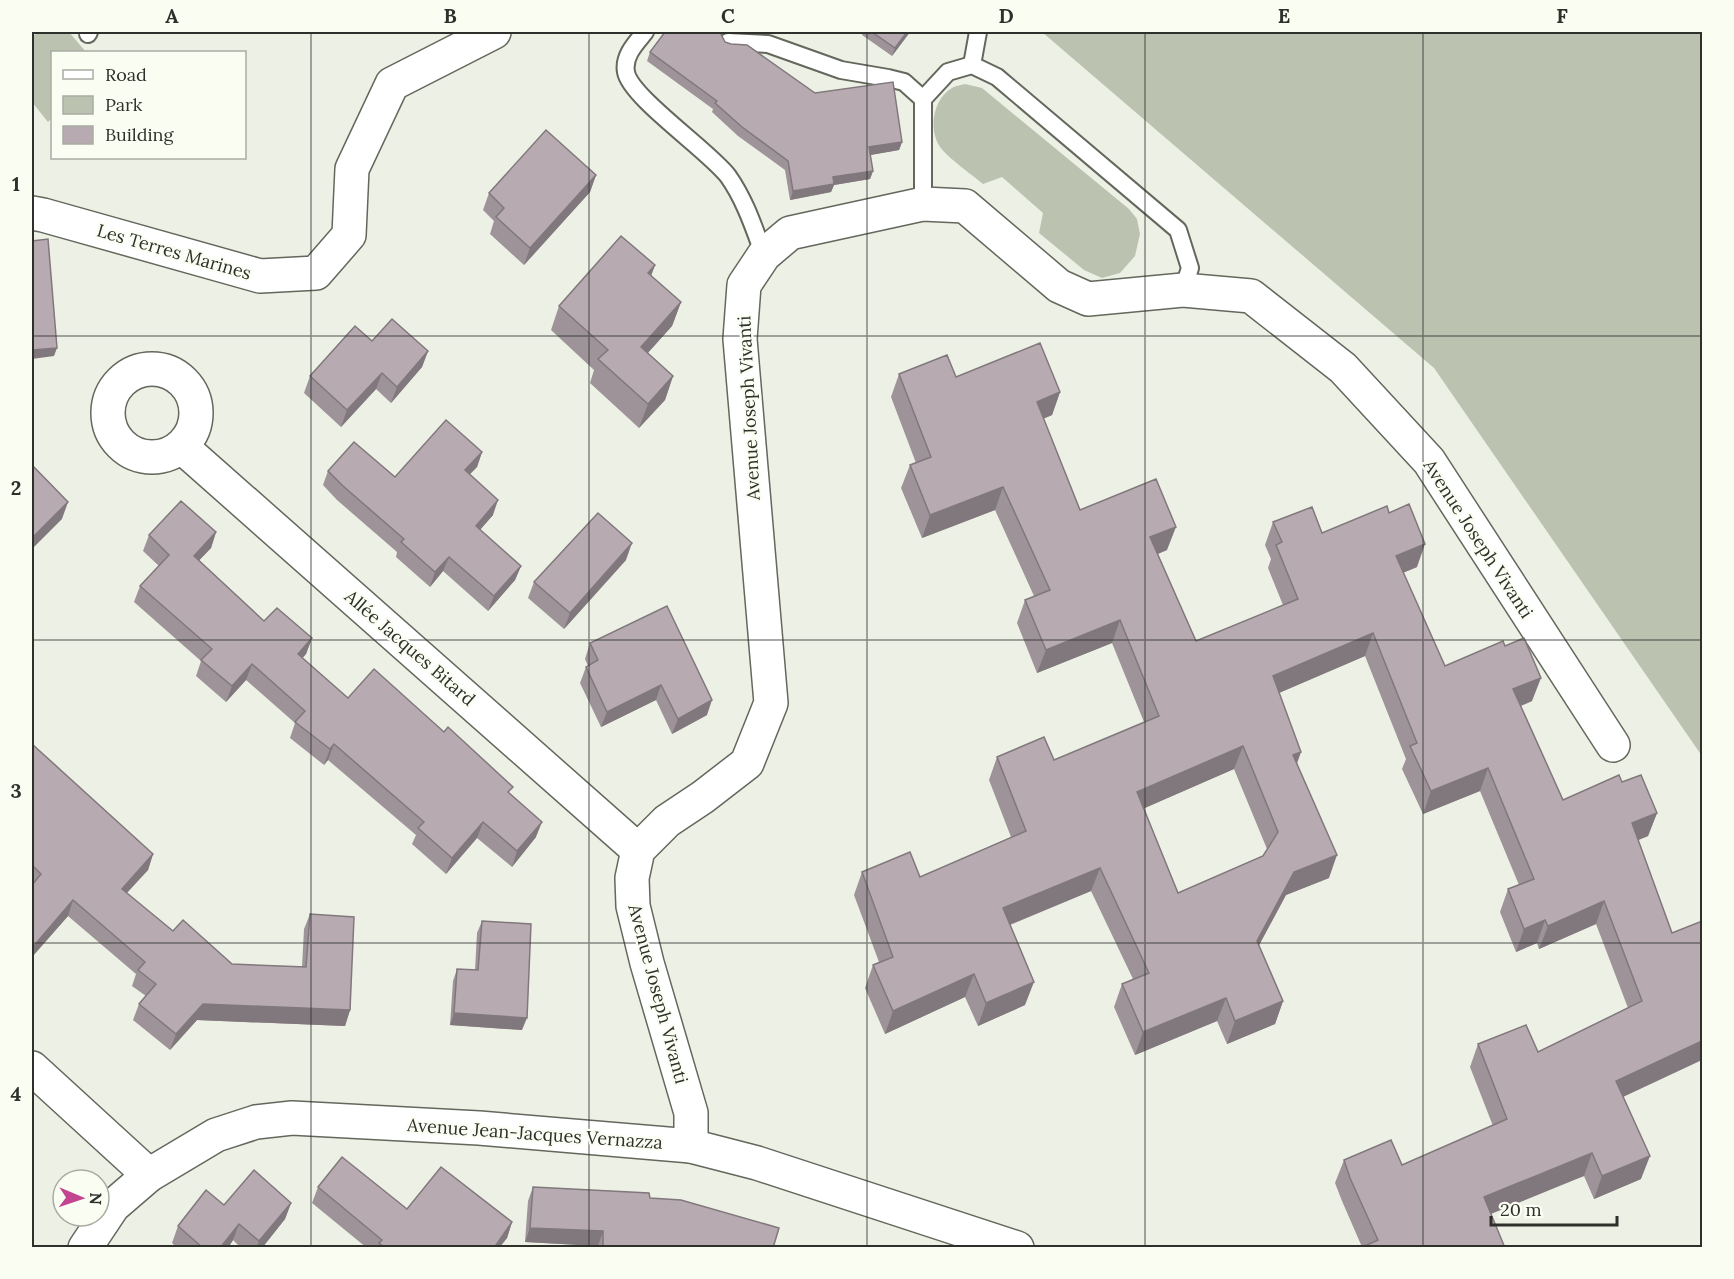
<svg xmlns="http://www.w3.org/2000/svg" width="1734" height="1279" font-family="Lora,serif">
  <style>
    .green { fill: #bcc2b0 }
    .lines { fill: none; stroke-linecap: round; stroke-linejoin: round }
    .service-casing { stroke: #63675c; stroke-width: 20 }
    .minor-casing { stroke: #63675c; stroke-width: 36 }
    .service { stroke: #fff; stroke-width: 16 }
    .minor { stroke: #fff; stroke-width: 33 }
    .wall { fill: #9d9398; fill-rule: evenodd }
    .shaded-wall { fill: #80787c }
    .building { fill: #b7abb1; stroke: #80787c; stroke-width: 1.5; fill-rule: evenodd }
    .grid { fill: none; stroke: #2e302b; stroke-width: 1.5; stroke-opacity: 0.55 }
    .labels { text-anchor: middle; stroke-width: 4.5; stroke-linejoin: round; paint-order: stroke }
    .street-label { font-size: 18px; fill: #2e302b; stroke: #fafef2 }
    .neatline { fill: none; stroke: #2e302b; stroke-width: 2 }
    .grid-label { font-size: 20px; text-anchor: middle; font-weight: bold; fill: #2e302b }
  </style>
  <rect width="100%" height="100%" fill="#edf1e5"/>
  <g class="green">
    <path d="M38,32H69L86,52H52V118L48,122L32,102V37Z"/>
    <path d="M1042,32H1702V756L1434,368Z"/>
    <path d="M965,84L982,88L1129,209L1137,219L1140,234L1135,256L1120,273L1102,278L1084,270L1039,233L1043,213L1002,177L983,184C972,175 947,157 940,147C928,129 933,99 952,88C955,86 961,85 965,84Z"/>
  </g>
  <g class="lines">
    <g class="service-casing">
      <g id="service">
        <path d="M645,32C636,43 623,56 626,72C630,97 709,151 728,176C745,200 754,228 764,255"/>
        <path d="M88,34L89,32"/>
        <path d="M728,42L768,44L841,70L888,78L904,82L923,99"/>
        <path d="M972,65L978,32"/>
        <path d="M923,204V99L948,72L972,65L997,77L1178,230L1190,268L1183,290"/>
      </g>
    </g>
    <g class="minor-casing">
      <g id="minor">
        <path d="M32,213L43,215L260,276L316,273L349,235L352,169L392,84L494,32"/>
        <circle cx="152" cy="413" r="44"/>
        <path d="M182,447L638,850"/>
        <path d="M32,1068L149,1175"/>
        <path d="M691,1146V1113L647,963L633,906L632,878L638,850L667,821L703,797L747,763L771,703L740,339L744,285L764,255L790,233L923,204L965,206L1059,286L1088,299L1183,290L1251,296L1343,368L1429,461L1613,745"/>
        <path d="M85,1248L113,1206L149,1175L216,1135L256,1122L292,1118L479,1128L691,1146L757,1163L1017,1248"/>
      </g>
    </g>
    <use href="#service" class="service"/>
    <use href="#minor" class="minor"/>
  </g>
  <g class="wall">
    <path d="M665,32H751L750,33L728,32L721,35L725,42L902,142L899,150L870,155L873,171L870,179L834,185L831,192L790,200L785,170L738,136L712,112L713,109L647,61L650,52Z"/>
    <path d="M863,32H910L892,56L862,35Z"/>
    <path d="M596,175L590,192L524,265L490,234L494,221L483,210L489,193Z"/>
    <path d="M655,265L651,276L681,302L672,326L648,353L673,376L665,400L639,428L590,383L594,370L551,330L559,306Z"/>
    <path d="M372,341L428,351L422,367L391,403L376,389L341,427L304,393L310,376Z"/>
    <path d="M899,374L956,377L1060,392L1052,415L1043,419L1080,510L1167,550L1158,554L1196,641L1283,605L1268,568L1271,559L1265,545L1273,522L1322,533L1389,513L1417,567L1403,573L1445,666L1532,701L1521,706L1563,800L1622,782L1657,813L1648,836L1638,840L1672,933L1623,1096L1641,1179L1594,1199L1584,1176L1362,1247L1342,1201L1335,1183L1344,1160L1402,1165L1493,1126L1470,1067L1478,1044L1538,1052L1628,1008L1596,924L1539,949L1537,943L1516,952L1500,912L1508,889L1519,885L1480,791L1423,814L1402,769L1406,759L1365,656L1279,693L1297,763L1329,878L1286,895L1259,945L1283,1001L1275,1024L1227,1044L1217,1021L1135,1055L1114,1007L1122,984L1133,979L1091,891L1010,925L1025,1005L978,1026L965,997L885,1034L865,988L873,965L879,962L854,895L862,872L920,877L1011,837L989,780L997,757L1054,760L1144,722L1112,643L1037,673L1017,623L1025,600L1034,596L995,510L922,538L901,488L910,465L916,463L891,397ZM1234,769L1267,849L1263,856L1178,893L1144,808Z"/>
    <path d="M482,452L477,467L470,474L493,515L480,530L521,566L515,580L488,611L443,571L430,587L396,557L397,552L337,500L323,485L328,471L395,477Z"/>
    <path d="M216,532L211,548L199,560L264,621L312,638L306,654L302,658L348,698L510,794L536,837L512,867L477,838L446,874L412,844L416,835L328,760L324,765L290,738L295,723L246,680L226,702L196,676L201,661L134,602L140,586L159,566L143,551L149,535Z"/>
    <path d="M626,560L564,629L528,598L534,582Z"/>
    <path d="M667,606L707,715L672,734L656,700L601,727L580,683L586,667L588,666L585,659L590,643Z"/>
    <path d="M32,744L153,854L148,870L126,893L173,931L232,964L302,967L304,929L310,914L350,1010L345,1026L197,1020L170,1050L133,1020L139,1004L146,996L132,986L136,974L68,916L32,957Z"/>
    <path d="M482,921L522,1030L450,1025L453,981L457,969L475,970L477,933Z"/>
    <path d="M318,1187L407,1209L512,1222L507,1238L499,1248H367L312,1203Z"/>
    <path d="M533,1187L650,1198L773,1248H598V1246L525,1242L528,1201Z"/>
    <path d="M291,1203L285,1219L262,1248H241L233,1240L228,1248H177L172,1243L178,1226L224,1205Z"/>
  </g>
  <g class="shaded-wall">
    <path d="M721,32H751L750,33L728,32L720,36Z"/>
    <path d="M907,32H910L892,56L895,48Z"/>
    <path d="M902,142L899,150L865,156L869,147Z"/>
    <path d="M873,171L870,179L834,185L831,192L790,200L793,191L833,177Z"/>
    <path d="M596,175L590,192L524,265L530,248Z"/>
    <path d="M655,265L646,289L648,273Z"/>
    <path d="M681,302L672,326L632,370L641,347Z"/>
    <path d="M57,348L54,356L32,359V350Z"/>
    <path d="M428,351L422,367L391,403L397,387Z"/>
    <path d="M382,373L376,389L341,427L347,410Z"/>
    <path d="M673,376L665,400L639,428L648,404Z"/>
    <path d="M1060,392L1052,415L1028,425L1037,402Z"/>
    <path d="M482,452L477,467L460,484L465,470Z"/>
    <path d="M1003,487L995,510L922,538L930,515Z"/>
    <path d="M498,500L493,515L470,541L476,526Z"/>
    <path d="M68,502L62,519L32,549V538Z"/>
    <path d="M1176,527L1167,550L1142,560L1150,537Z"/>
    <path d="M216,532L211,548L188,572L194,556Z"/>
    <path d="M632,543L626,560L564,629L570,613Z"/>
    <path d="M1425,544L1417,567L1387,579L1396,556Z"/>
    <path d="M449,557L443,571L430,587L435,572Z"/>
    <path d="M521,566L515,580L488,611L494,596Z"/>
    <path d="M1120,620L1112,643L1037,673L1046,650Z"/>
    <path d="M1373,633L1365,656L1265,699L1273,676Z"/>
    <path d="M312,638L306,654L292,670L298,654Z"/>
    <path d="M252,664L246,680L226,702L232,686Z"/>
    <path d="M1541,678L1532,701L1505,712L1513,689Z"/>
    <path d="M661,685L656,700L601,727L607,712Z"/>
    <path d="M712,700L707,715L672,734L678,719Z"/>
    <path d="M334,744L328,760L324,765L330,749Z"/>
    <path d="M1243,746L1234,769L1129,815L1137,792Z"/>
    <path d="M1301,752L1293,775V755Z"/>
    <path d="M1488,768L1480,791L1423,814L1431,791Z"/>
    <path d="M1657,813L1648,836L1624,846L1632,823Z"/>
    <path d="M483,822L477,838L446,874L452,858Z"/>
    <path d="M542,822L536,837L512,867L517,851Z"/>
    <path d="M153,854L148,870L116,905L122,889Z"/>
    <path d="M1337,855L1329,878L1286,895L1249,964L1257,941L1294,872Z"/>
    <path d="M1100,868L1091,891L994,931L1003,908Z"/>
    <path d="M73,900L68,916L32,957V948Z"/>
    <path d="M1604,901L1596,924L1539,949L1548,926Z"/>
    <path d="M1545,920L1537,943L1516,952L1524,929Z"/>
    <path d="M974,974L965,997L885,1034L893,1011Z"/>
    <path d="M1034,982L1025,1005L978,1026L986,1003Z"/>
    <path d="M1226,998L1217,1021L1135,1055L1143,1032Z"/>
    <path d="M1283,1001L1275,1024L1227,1044L1235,1021Z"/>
    <path d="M203,1004L350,1010L345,1026L197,1020L170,1050L176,1034Z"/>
    <path d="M454,1013L527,1018L522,1030L450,1025Z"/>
    <path d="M1702,1041V1060L1608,1104L1616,1081Z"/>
    <path d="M1592,1153L1584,1176L1476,1220L1484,1197Z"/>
    <path d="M1650,1156L1641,1179L1594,1199L1602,1176Z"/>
    <path d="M291,1203L285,1219L262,1248H257L259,1241Z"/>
    <path d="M512,1222L507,1238L499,1248H494Z"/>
    <path d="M239,1224L233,1240L228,1248H220Z"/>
    <path d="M530,1228L603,1231L598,1246L525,1242Z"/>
  </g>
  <g class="building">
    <path d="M665,32H721V34L725,42L731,44L747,45L815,93L893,82L902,142L869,147L873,171L833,177L834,184L793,191L788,161L742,127L715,103L717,101L650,52Z"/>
    <path d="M872,32H907L895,48Z"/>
    <path d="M546,130L596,175L530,248L496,217L504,208L489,193Z"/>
    <path d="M621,236L655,265L648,273L681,302L641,347L673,376L648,404L598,359L608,350L559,306Z"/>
    <path d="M48,239L57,348L32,350V241Z"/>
    <path d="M392,319L428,351L397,387L382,373L347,410L310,376L355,326L372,341Z"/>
    <path d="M1040,343L1060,392L1037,402L1080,510L1156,479L1176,527L1150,537L1196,641L1298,599L1276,545L1282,542L1273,522L1312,507L1322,533L1387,506L1389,513L1409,504L1425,544L1396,556L1445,666L1503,641L1505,646L1524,638L1541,678L1513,689L1563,800L1619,775L1622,782L1641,775L1657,813L1632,823L1672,933L1702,921V1041L1616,1081L1650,1156L1602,1176L1592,1153L1484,1197L1505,1248H1360L1378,1240L1350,1178L1344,1160L1391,1140L1402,1165L1507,1119L1478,1044L1526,1025L1538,1052L1642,1001L1604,901L1548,926L1545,920L1524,929L1508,889L1534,879L1488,768L1431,791L1410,746L1417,743L1373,633L1273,676L1301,752L1293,755L1337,855L1294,872L1257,941L1283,1001L1235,1021L1226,998L1143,1032L1122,984L1149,973L1100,868L1003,908L1034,982L986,1003L974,974L893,1011L873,965L893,957L862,872L910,852L920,877L1026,831L997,757L1044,737L1054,760L1159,716L1120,620L1046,650L1025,600L1050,590L1003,487L930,515L910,465L931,457L899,374L947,355L956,377ZM1243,746L1278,832L1263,856L1178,893L1137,792Z"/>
    <path d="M446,420L482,452L465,470L498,500L476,526L521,566L494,596L449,557L435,572L401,542L404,539L343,486L328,471L354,442L395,477Z"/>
    <path d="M32,465L68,502L32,538Z"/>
    <path d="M181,501L216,532L194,556L264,621L277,608L312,638L298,654L348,698L374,669L444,732L448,727L513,787L508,792L542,822L517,851L483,822L452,858L418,828L424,822L334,744L330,749L295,722L305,711L252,664L232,686L201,660L212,649L140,586L169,555L149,535Z"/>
    <path d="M598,513L632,543L570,613L534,582Z"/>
    <path d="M667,606L712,700L678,719L661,685L607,712L586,667L598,660L590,643Z"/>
    <path d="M32,744L153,854L122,889L173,931L183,920L232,964L306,967L310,914L354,917L350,1010L203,1004L176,1034L139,1004L156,984L138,970L145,962L73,900L32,948V885L41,874L32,865Z"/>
    <path d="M482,921L531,924L527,1018L454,1013L457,969L478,970Z"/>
    <path d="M342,1157L407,1209L441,1167L512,1222L494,1248H385L379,1243L382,1240L318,1187Z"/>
    <path d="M254,1170L291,1203L259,1241L239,1224L220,1248H203L178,1226L206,1190L224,1205Z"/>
    <path d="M533,1187L649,1193L650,1198L681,1200L779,1228L773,1248H696L691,1246V1248H603V1231L530,1228Z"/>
  </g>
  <path class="grid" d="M311,32V1248M589,32V1248M867,32V1248M1145,32V1248M1423,32V1248M32,336H1702M32,640H1702M32,943H1702"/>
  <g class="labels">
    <g class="street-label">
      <text transform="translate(174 252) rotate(16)" y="6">Les Terres Marines</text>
      <text transform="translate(749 408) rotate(-93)" y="6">Avenue Joseph Vivanti</text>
      <text transform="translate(1478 539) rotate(57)" y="6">Avenue Joseph Vivanti</text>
      <text transform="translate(410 648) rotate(41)" y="6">Allée Jacques Bitard</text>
      <text transform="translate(658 994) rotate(75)" y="6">Avenue Joseph Vivanti</text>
      <text transform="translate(535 1134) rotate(4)" y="6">Avenue Jean-Jacques Vernazza</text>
    </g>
  </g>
  <rect width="1734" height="1279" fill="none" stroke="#fafef2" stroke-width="66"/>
  <rect x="51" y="51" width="195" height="108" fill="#fafef2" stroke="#a8aca2" stroke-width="1.5"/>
  <rect x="63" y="70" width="30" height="9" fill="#ffffff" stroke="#a8aca2" stroke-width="1.5"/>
  <text x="105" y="81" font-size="18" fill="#2e302b">Road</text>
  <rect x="63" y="96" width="30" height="18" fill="#bcc2b0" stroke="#a8aca2" stroke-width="1.5"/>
  <text x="105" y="111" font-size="18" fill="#2e302b">Park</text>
  <rect x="63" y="126" width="30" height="18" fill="#b7abb1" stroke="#a8aca2" stroke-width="1.5"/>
  <text x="105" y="141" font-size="18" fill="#2e302b">Building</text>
  <g transform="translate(81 1198) rotate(92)"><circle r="28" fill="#fafef2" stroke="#a8aca2" stroke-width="1.5"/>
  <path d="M0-4.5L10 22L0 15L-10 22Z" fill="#c34591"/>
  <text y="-9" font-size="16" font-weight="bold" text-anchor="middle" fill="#2e302b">N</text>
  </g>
  <path d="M1491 1216v9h126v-9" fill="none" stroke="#2e302b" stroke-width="3"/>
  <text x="1500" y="1216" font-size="18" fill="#2e302b" stroke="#fafef2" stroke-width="4.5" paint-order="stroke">20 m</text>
  <rect x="33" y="33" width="1668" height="1213" class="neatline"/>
  <g class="grid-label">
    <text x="172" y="23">A</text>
    <text x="450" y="23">B</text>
    <text x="728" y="23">C</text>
    <text x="1006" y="23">D</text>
    <text x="1284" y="23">E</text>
    <text x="1562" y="23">F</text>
    <text x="16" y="191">1</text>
    <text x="16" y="495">2</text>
    <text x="16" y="798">3</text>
    <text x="16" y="1101">4</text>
  </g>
</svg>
